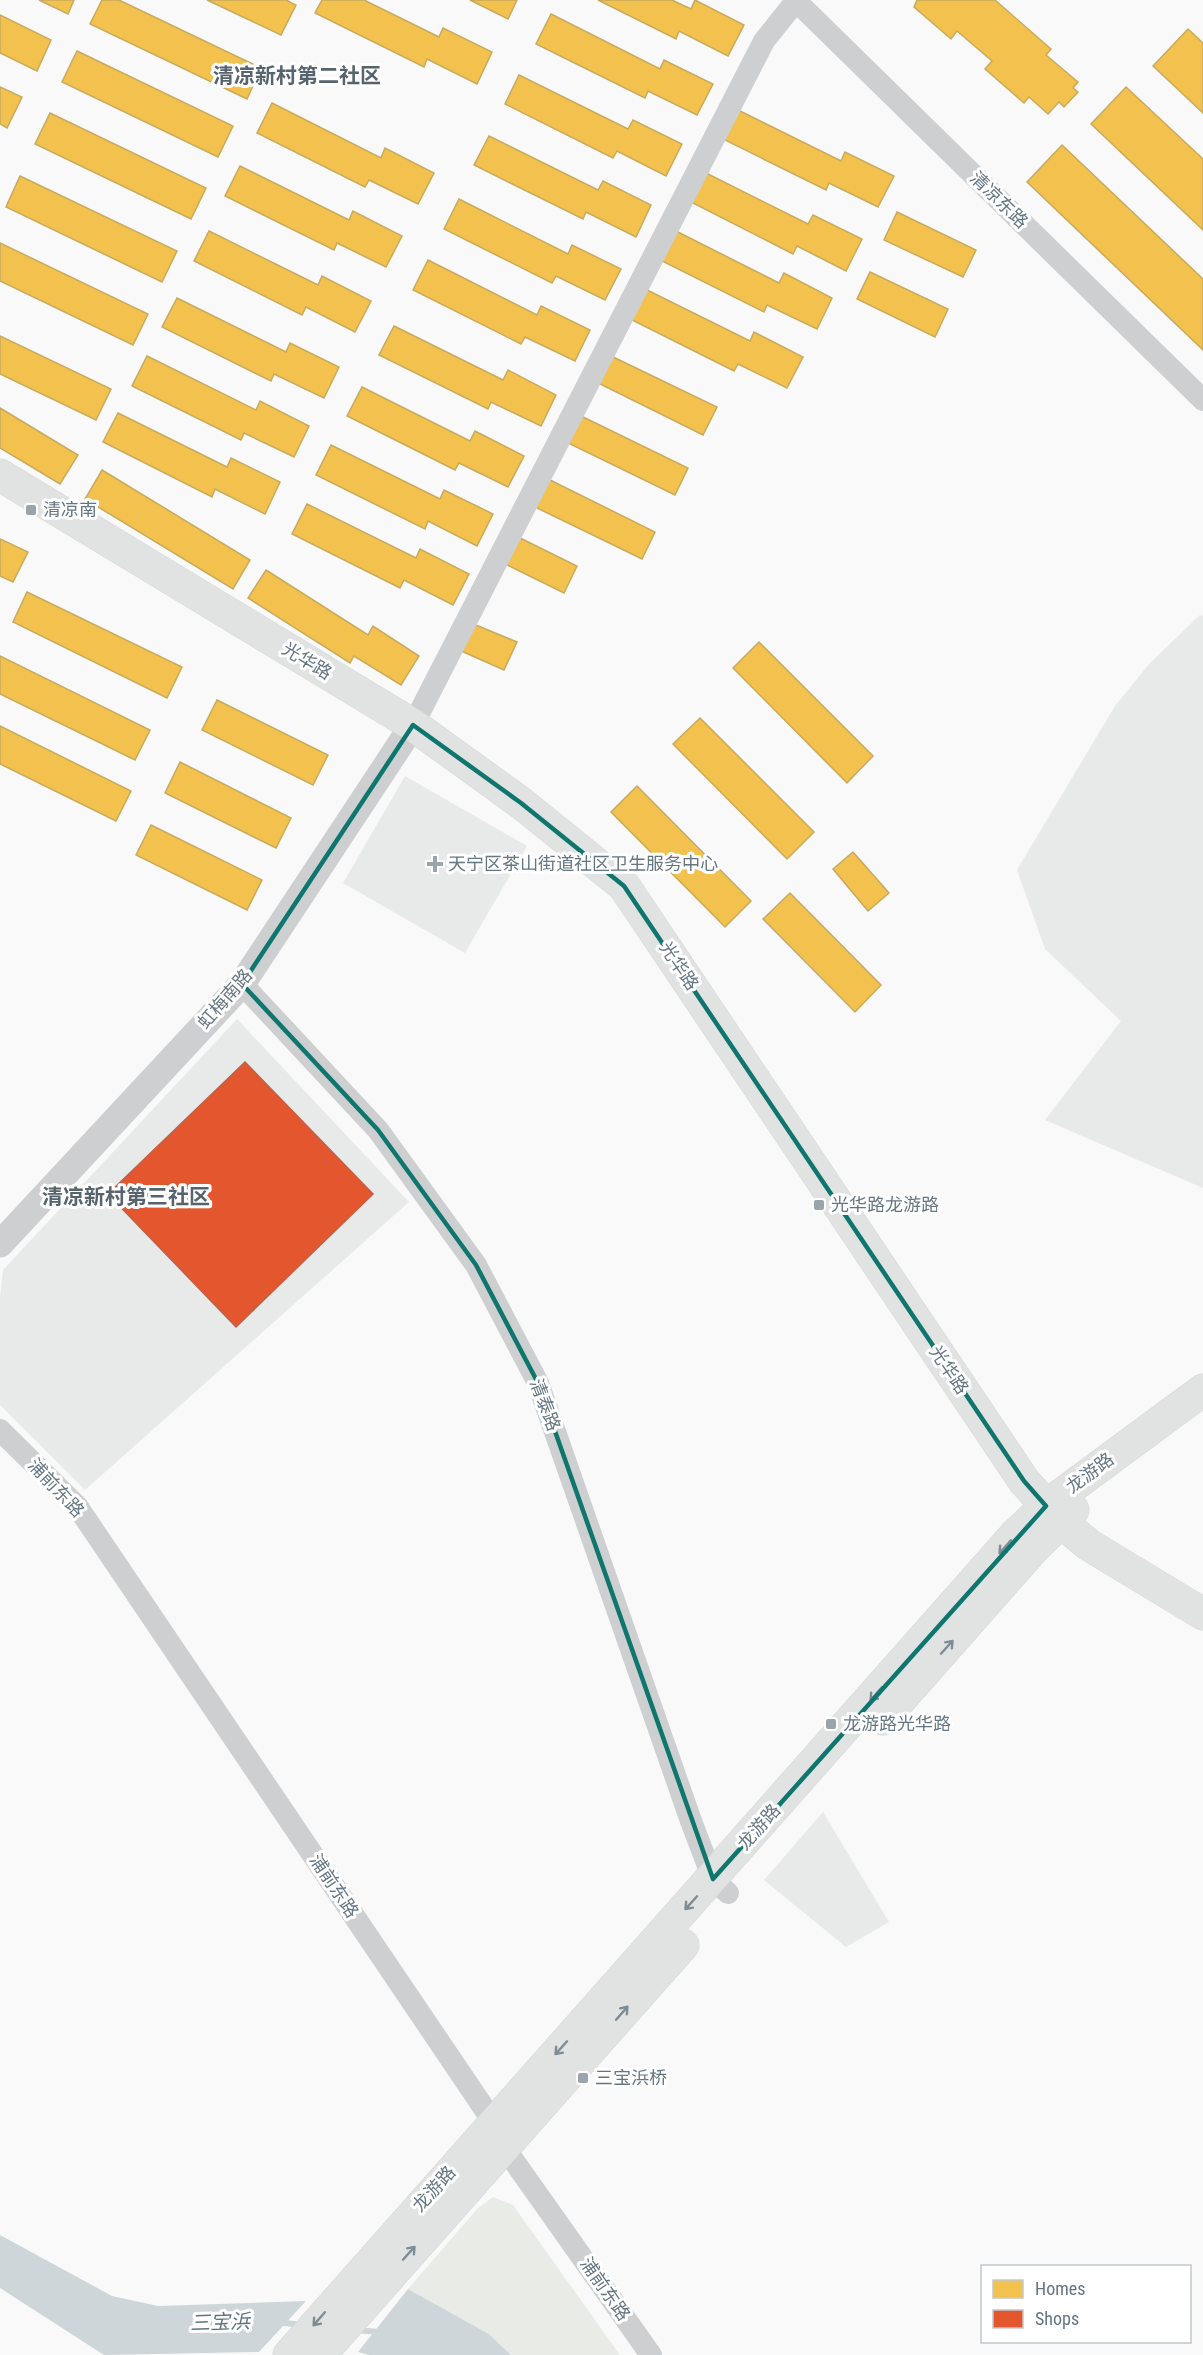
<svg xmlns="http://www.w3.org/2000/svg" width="1203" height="2355" font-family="'Roboto Condensed','Noto Sans SC',sans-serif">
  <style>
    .built { fill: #e8e9e9 }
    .green { fill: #e8ebe6 }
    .water { fill: #ced6d9 }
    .homes { fill: #f2c14e; stroke: #c8aa5e; stroke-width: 1.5 }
    .shops { fill: #e4572e; stroke: #be6048; stroke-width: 1.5 }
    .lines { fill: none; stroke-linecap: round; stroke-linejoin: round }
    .stream { stroke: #ced6d9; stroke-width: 6 }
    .secondary-casing { stroke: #d5d6d7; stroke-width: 33 }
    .minor { stroke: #cecfd0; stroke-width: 22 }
    .tertiary { stroke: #cecfd0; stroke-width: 27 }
    .secondary { stroke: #e1e2e2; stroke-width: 32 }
    .oneway { stroke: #7e8c96 }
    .marked { fill: none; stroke: #0f766e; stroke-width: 4.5; stroke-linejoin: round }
    .poi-dot { fill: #99a4ac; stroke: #fff; stroke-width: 2 }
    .labels { text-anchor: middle; stroke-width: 6; stroke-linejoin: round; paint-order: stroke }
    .street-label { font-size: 18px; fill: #657683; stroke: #fff }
    .poi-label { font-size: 18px; fill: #657683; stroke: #fff; text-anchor: start }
    .water-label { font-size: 20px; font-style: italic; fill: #60757c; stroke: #fff }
    .quarter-label { font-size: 21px; font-weight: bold; fill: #57646e; stroke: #fff }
  </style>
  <rect width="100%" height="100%" fill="#f9f9f9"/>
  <g class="built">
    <path d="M1200,615L1203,616V1188L1045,1120L1121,1021L1045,949L1017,870L1115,706L1150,663Z"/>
    <path d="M405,776L527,846L465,953L343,883Z"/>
    <path d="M237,1019L409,1202L85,1490L0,1405V1297L3,1270Z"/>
    <path d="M823,1812L889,1922L846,1947L764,1880Z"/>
  </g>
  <path class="green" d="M493,2197L513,2205L620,2355H511L489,2334L408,2289L477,2209Z"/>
  <g class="water">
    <path d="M0,2235L112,2296L158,2306L306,2301L259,2352L104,2355L0,2288Z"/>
    <path d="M408,2289L489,2334L511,2355H369L358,2352Z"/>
  </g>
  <g class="homes">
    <path d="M39,0H74L68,14Z"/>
    <path d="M102,0H119L261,68L247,99L90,24Z"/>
    <path d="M207,0H286L296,5L281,35Z"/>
    <path d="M322,0H364L439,37L443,28L492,52L477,84L427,59L424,67L315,13Z"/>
    <path d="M470,0H517L508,19Z"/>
    <path d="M598,0H672L691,9L695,0L744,25L728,56L679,31L676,39Z"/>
    <path d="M917,0H995L1051,49L1046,55L1078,82L1073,88L1078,92L1064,107L1059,102L1048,114L1029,97L1024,103L985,69L992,61L957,31L951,39L914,7Z"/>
    <path d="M551,14L660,69L664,60L713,84L697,115L648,91L645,98L536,44Z"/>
    <path d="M0,15L51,40L37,71L0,53Z"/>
    <path d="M1188,29L1203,43V113L1153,66Z"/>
    <path d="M77,51L233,126L218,157L62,82Z"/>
    <path d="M519,75L628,129L633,120L682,144L666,176L617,151L613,158L505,104Z"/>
    <path d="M0,87L22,97L7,128L0,124Z"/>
    <path d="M1126,87L1203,159V230L1091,124Z"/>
    <path d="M272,103L381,158L385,148L434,173L418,204L369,180L365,187L257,133Z"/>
    <path d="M732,107L841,161L845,152L894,176L878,207L829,183L826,190L717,136Z"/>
    <path d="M50,113L206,188L191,219L35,144Z"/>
    <path d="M489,136L598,190L603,181L651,205L636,237L586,212L583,219L474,165Z"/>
    <path d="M1062,145L1203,279V350L1027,182Z"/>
    <path d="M240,166L349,220L353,211L402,236L386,267L337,243L334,250L225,196Z"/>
    <path d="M700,170L808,224L813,215L862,239L846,271L797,246L793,254L685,199Z"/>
    <path d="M20,176L177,251L162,282L6,207Z"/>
    <path d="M459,199L568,254L572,245L621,269L605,300L556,276L552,283L444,229Z"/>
    <path d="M897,212L976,250L963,277L884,240Z"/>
    <path d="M670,228L779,283L784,273L832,298L817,329L767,305L764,312L656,258Z"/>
    <path d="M209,231L318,285L322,276L371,301L355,332L306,307L302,315L194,261Z"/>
    <path d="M0,243L148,314L133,345L0,281Z"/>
    <path d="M428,260L537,315L541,306L590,330L575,361L525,337L521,344L413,290Z"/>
    <path d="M870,272L948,309L935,337L857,299Z"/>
    <path d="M641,287L750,341L754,332L803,357L787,388L738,364L734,371L626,317Z"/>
    <path d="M177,298L286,352L290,343L339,367L324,398L274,374L271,381L162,327Z"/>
    <path d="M394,326L503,380L508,370L556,395L541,426L491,402L488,409L379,355Z"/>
    <path d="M0,336L111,389L96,420L0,374Z"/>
    <path d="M609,355L717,407L703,435L596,382Z"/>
    <path d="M147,356L256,410L260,401L309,426L294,457L244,433L241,440L132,386Z"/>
    <path d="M362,387L470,441L475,431L524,456L508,487L459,463L455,470L347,416Z"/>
    <path d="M0,408L78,455L60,484L0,448Z"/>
    <path d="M118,413L227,467L231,458L280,482L265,514L215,489L212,497L103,442Z"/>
    <path d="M581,416L688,468L675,495L568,443Z"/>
    <path d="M331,445L440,499L444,490L493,514L477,546L428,521L425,529L316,475Z"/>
    <path d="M102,470L250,560L233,589L85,499Z"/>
    <path d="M548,479L655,532L642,559L535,507Z"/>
    <path d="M307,504L416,558L420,549L469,574L453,605L404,580L400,588L292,534Z"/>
    <path d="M516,536L577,566L564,593L503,563Z"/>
    <path d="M0,539L28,552L13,582L0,576Z"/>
    <path d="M266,570L368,635L373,626L419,656L401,685L354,656L350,663L248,598Z"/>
    <path d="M27,592L182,667L167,698L13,622Z"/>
    <path d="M471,623L517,642L504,670L459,650Z"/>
    <path d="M759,642L873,756L847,783L733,668Z"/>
    <path d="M0,656L150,730L135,760L0,694Z"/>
    <path d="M217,700L328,755L313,785L202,730Z"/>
    <path d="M700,718L814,832L787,859L673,744Z"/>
    <path d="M0,726L131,791L116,821L0,764Z"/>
    <path d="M180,762L291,818L276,848L165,793Z"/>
    <path d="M637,786L751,901L725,927L611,812Z"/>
    <path d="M151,825L262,880L247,910L136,855Z"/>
    <path d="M853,852L889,893L868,911L833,869Z"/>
    <path d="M790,893L881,985L855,1012L763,919Z"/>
  </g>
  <path class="shops" d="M245,1062L373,1194L236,1327L108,1194Z"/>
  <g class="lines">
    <g class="stream">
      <path d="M277,2322L302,2325"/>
      <path d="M354,2330L380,2332"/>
    </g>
    <g class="secondary-casing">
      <g id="secondary">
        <path d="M0,475L413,725L521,803L624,886L1024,1481L1060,1521L1089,1545L1203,1614"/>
        <path d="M883,1719L1034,1548L1073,1510"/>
        <path d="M289,2355L1016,1534L1046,1506L1203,1390"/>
        <path d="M320,2355L683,1945"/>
      </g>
    </g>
    <g class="minor">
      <path d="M795,0L1203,400"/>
      <path d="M413,725L764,41L796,1"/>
      <path d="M242,984L378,1130L476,1265L538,1383L691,1821L713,1879L728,1893"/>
      <path d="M0,1430L77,1506L494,2123L504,2147L651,2355"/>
    </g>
    <g class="tertiary">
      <path d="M796,1V0"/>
      <path d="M0,1244L242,984L413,725"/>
    </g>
    <use href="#secondary" class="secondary"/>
  </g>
  <defs><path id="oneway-shaft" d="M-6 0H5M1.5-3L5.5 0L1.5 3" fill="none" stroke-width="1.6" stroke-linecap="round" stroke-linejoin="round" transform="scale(1.5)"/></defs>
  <g class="oneway">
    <use href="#oneway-shaft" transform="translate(1005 1547) rotate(131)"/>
    <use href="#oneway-shaft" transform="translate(947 1647) rotate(-48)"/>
    <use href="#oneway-shaft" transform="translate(876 1694) rotate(131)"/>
    <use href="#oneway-shaft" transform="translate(691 1903) rotate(132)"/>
    <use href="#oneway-shaft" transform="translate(622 2013) rotate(-49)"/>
    <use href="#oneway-shaft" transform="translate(561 2048) rotate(132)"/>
    <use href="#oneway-shaft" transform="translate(409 2253) rotate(-48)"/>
    <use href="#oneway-shaft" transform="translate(319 2319) rotate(131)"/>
  </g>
  <path class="marked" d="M413,725L521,803L624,886L1024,1481L1046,1506L713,1879L538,1383L476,1265L378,1130L242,984Z"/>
  <g class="poi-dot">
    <rect x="25" y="504" width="12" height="12" rx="3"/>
    <path d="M432 855h6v6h6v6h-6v6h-6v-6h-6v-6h6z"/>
    <rect x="813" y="1199" width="12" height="12" rx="3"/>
    <rect x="825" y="1718" width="12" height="12" rx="3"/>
    <rect x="577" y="2072" width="12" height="12" rx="3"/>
  </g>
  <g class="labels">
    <g class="street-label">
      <text transform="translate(999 200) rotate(44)" y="6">清凉东路</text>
      <text transform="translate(307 661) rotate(31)" y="6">光华路</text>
      <text transform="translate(679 966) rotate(56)" y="6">光华路</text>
      <text transform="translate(225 999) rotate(-49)" y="6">虹梅南路</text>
      <text transform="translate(949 1370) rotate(56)" y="6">光华路</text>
      <text transform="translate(545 1405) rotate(69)" y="6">清泰路</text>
      <text transform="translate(1090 1473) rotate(-37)" y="6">龙游路</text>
      <text transform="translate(56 1488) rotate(47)" y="6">浦前东路</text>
      <text transform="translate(759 1827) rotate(-49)" y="6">龙游路</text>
      <text transform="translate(334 1886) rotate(56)" y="6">浦前东路</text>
      <text transform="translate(434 2189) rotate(-48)" y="6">龙游路</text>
      <text transform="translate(605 2289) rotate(55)" y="6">浦前东路</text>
    </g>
    <g class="poi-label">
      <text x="43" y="516">清凉南</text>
      <text x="448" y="870">天宁区茶山街道社区卫生服务中心</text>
      <text x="831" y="1211">光华路龙游路</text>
      <text x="843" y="1730">龙游路光华路</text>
      <text x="595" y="2084">三宝浜桥</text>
    </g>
    <g class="water-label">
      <text transform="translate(220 2322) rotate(-2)" y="7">三宝浜</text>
    </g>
    <g class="quarter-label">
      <text x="297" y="83">清凉新村第二社区</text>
      <text x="126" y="1204">清凉新村第三社区</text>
    </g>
  </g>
  <rect x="981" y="2265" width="210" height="78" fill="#ffffff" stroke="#c1c8cd" stroke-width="1.5"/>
  <rect x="993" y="2280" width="30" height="18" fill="#f2c14e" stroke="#c1c8cd" stroke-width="1.5"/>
  <text x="1035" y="2295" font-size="18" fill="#657683">Homes</text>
  <rect x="993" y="2310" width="30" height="18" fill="#e4572e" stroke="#c1c8cd" stroke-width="1.5"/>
  <text x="1035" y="2325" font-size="18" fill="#657683">Shops</text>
</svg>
